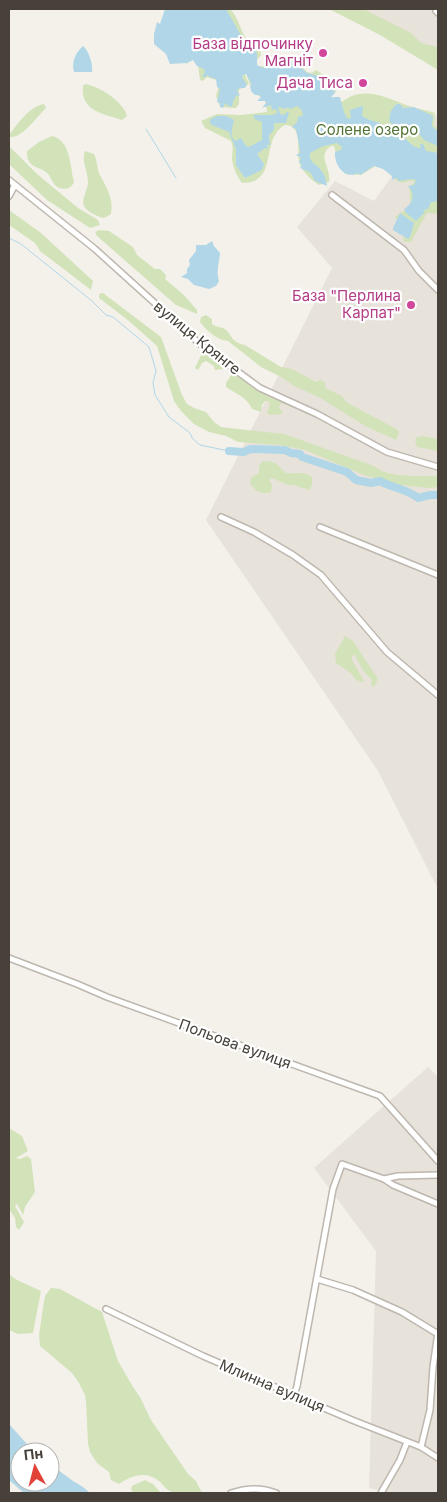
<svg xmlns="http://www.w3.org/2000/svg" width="447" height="1502" font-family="Inter,sans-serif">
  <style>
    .residential { fill: #e7e2da }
    .green { fill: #d3e3b9 }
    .water { fill: #b0d6e8 }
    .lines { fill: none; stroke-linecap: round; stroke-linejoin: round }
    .stream { stroke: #b0d6e8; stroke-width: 1 }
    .river { stroke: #b0d6e8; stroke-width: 8 }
    .minor-casing { stroke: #beb7af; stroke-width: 8 }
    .minor { stroke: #fff; stroke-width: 5 }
    .hotel-dot { fill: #d1479c; stroke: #fff; stroke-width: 2 }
    .labels { text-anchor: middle; stroke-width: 4.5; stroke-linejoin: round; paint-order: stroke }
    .hotel-label { font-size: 15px; fill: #b23c85; stroke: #fff; text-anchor: end }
    .park-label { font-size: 15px; fill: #507333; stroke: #fff }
    .street-label { font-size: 15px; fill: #47413a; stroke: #fff }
  </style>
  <rect width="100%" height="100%" fill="#f4f1eb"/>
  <g class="residential">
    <path d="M351,9H438V58Z"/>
    <path d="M438,113V889L378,771L206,520L332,268L297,227L335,181L374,201Z"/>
    <path d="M428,1067L438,1077V1493H391L369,1488L376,1251L314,1168Z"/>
  </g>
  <g class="green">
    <path d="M176,9H230C237,16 239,25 243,33C247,41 255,44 260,50L261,55L252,66L272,67L285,59H295L307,72L312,73L316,70L328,78L337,88L335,93L329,97L339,104C362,84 385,97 409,106C418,109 427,110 435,113L434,126L438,128V214L427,213L411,242H404L402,228L395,217C400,212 406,211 411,205L409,187L414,183L413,180L403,183L397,181L384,168L377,165L361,175L345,174L336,154L334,146H331C316,156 332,169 329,182L319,185C312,181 303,172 300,165C295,153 305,126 285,125C259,139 280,183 242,183C237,176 233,168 232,159C232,152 234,148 231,141L205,128L201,121L217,114L240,115L267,112L265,99L253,93L246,73L245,75L249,84L239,90V104L236,108L220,107L216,96L219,86L216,80L207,77L203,81L200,80L198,65L192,55L187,64L184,62Z"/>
    <path d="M329,9H363L411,33L421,43L438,47V70L380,35Z"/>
    <path d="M85,84C99,86 124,102 127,116L122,120C104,114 80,111 83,86Z"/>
    <path d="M44,104L46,108C38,115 22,139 10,137V134C18,123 30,106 44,104Z"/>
    <path d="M52,136C71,140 70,167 74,182C71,190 61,191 55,185C52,182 51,178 49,175C41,165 26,170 27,151L39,142Z"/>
    <path d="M9,146L37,174L78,208L98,220L100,225L90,228L47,200L9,164Z"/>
    <path d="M85,151L94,154C97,160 97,167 99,173C106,187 114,198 111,214L104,218C98,217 87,212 84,206C81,200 88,189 88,182C88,172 81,161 85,151Z"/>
    <path d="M9,210L41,233L93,281L91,290L40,251L35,243L9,225Z"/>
    <path d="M99,230L109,231L133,247L137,255L155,269H160L166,275L165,279L184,295L197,310V314L176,305L97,236L95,232Z"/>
    <path d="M103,293L161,337L182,395L187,404L194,408L206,412L214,422L221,427L284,434L374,466C387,478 421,476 438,476V487L428,488L400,485L364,475L305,450L280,445L238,442L226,436L209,432L194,424L181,411L174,401L157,346L129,321L99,298V294Z"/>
    <path d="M206,315L212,319V324C216,327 221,327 225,329C233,335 230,342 245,345L281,367L292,369L316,382L321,380L325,382V388L342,396L346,402L398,430L399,433L396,440L365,426L319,397L294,386L283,378L261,367L228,341C217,340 207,331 200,322L201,317Z"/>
    <path d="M204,349L225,366L223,369L215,370L214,366L206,361L202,363L198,370L195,368Z"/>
    <path d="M233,372L240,376L296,407L294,408L281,403L279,408L283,413L282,414L269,415L267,413L270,404L268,401H265L262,405L261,412L252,409C248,398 235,393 226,387V383Z"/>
    <path d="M422,436L438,439V451L417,447L415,440L417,437Z"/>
    <path d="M263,461C277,461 277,465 286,473C297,474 303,471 312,477V485L309,490L294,485H288L272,478L269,480L272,485L271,492C261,495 255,491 250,483L251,478L259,473V466Z"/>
    <path d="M345,636L353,641L378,679L374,687L371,685L372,680L364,672L354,654L351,658L364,681L361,682L355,679L352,674L336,663L335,654Z"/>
    <path d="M9,1128L22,1136L28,1151L16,1158L20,1159L27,1156L31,1159L35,1192L25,1207L23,1215L17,1204L15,1206L24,1222L19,1230L16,1227L15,1218L9,1209Z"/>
    <path d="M9,1274C17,1282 30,1285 41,1291L33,1333L18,1334L9,1330Z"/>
    <path d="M51,1288L60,1289L102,1312L118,1361L133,1387L140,1397L151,1420L188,1474L196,1481L202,1493C192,1494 179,1495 170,1491C165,1489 163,1484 159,1481C145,1470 131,1476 119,1484L111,1480L109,1472L97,1463L90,1452L88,1444L86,1401L85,1395L79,1383L72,1373L40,1346L39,1335L43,1308L45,1296Z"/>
    <path d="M145,1480L153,1484L161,1493L133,1492L131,1489L132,1486Z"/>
  </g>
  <g class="water">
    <path d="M165,9H226L239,32L249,46L256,51L257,55V65C269,73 280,62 293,61L307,73L330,79L335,93L331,97H340C342,103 343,113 348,119L351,118L350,110L363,106L362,116C370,122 378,120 387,128L393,129V132H397L399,139L405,138C409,143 415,148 421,148L420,144H423L426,151L438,153V201L431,202L428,209L423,210L425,212L416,221L406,213L404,209C413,204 416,194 408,186L414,185L416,180L411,179L399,181L396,178L392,180V176L383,169L374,166L360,175L358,173C345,180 334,165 335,152L341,150L342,147L337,143L323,146L310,153C309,163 315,163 320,169C325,174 326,180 327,186L315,181L310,172L300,168L302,165L299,162L301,158L296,155L300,153V150L296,129L292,127L297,122L298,117L302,116L303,114L301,109L297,106L290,109L288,107L286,109L278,107L280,114L284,115L287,112H289L286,123H274V129C271,136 267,132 270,144L271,145H267L268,149L265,148L257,154L264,164L262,170L245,178L236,165V149L229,132L212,125L210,123V120C217,114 227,115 234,120C233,127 228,136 236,141L241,138L246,146L249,147L262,140V122L255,119L253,115C260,115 267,115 273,115L277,113V111L275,109L272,110L271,105L262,108L266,103L265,101H257L261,97L259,95H255L251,91L250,85H252L246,74L243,75L242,78L247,84L245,88H240L237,90L240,96L237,95L234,99L232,106L230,107L225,103L223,108L220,107V103L217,102L220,89L217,87L216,79L209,77L208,75H207L206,77H202L205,72L204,69L197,66L193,60L187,63L170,64L166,54L154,44V34L157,22L160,24Z"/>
    <path d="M83,46C89,51 93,64 92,72H74C71,62 76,52 83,46Z"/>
    <path d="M397,104H400L403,108L414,107L433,116L432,126L436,130H438V146L424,140L417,131L410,128L408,125L400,126L390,123C388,116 391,108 397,104Z"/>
    <path d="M400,213L414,223L410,237L408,239L393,230V228Z"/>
    <path d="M212,241L214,246L220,253C219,264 216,270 219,281L216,286L209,289L194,285L188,279L181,277L187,273V269L190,265L189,260L196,251V245H206Z"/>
    <path d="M9,1424L34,1452H20V1482H50V1464L73,1481L83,1487L90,1493H24L9,1480Z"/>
  </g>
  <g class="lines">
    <g class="stream">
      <path d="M146,129L176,178"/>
      <path d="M9,238L21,244L92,301L106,315L113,317L149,347L156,371L153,383L155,395L169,417L190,433L192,438L200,445L229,451"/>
    </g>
    <path class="river" d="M229,451L244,452L250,449L285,450L291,453L300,454L302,457L347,472L356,480L371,483L380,481C392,488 407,489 418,498L430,495H438"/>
    <g class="minor-casing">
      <g id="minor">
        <path d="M436,9V11L438,13"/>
        <path d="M9,180L95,249L200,344L260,388L317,414L387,452L438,467"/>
        <path d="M332,195L404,250L419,271L438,290"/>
        <path d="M9,196L15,185"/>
        <path d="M221,517L254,532L293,555L321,575L387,652L438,695"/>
        <path d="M320,527L438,575"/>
        <path d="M9,958L77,984L107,997L380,1096L438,1161"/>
        <path d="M384,1179L398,1176L438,1175"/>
        <path d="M317,1279L353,1290L402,1312L438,1334"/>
        <path d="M106,1309L203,1356L352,1420L421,1447L438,1458"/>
        <path d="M294,1395L297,1386L333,1189L342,1164L384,1179L393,1185L438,1204"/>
        <path d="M421,1447L430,1410L433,1367L438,1332"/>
        <path d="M231,1493C246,1488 261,1487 276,1493"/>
        <path d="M381,1493L400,1460L407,1442"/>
      </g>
    </g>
    <use href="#minor" class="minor"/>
  </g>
  <g class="hotel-dot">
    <circle cx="323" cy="53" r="5"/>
    <circle cx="363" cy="83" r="5"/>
    <circle cx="411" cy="305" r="5"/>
  </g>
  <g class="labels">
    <g class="hotel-label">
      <text x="313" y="49">База відпочинку<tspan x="313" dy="17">Магніт</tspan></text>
      <text x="353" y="88">Дача Тиса</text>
      <text x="401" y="301">База "Перлина<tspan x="401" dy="17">Карпат"</tspan></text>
    </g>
    <g class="park-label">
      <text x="367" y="135">Солене озеро</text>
    </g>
    <g class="street-label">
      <text transform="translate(197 338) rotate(39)" y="5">вулиця Крянге</text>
      <text transform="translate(235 1044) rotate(20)" y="5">Польова вулиця</text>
      <text transform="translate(272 1386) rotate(23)" y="5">Млинна вулиця</text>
    </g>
  </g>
  <rect width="447" height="1502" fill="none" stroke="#47413a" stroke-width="20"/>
  <g transform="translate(35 1467) rotate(353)"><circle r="24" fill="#ffffff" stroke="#b5b3b0"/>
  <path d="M0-4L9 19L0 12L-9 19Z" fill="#e14136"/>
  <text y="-8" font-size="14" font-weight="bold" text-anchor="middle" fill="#47413a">Пн</text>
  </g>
</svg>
